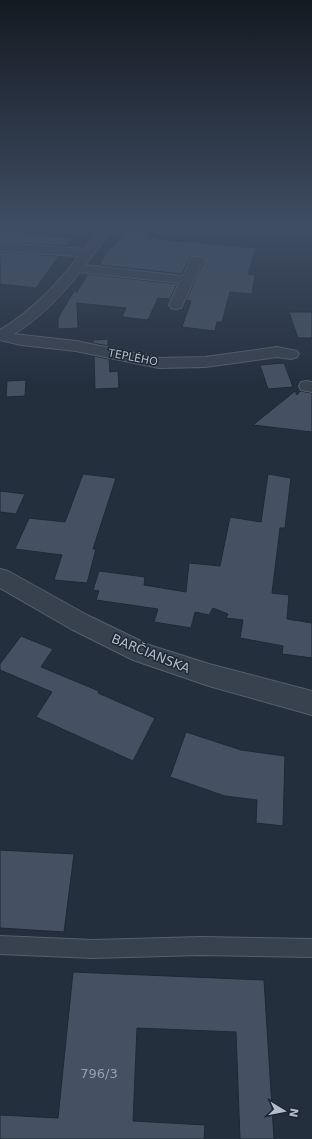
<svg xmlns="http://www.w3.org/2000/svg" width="312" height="1139" font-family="'DejaVu Sans',sans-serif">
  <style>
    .building { fill: #455162; stroke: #1f2835 }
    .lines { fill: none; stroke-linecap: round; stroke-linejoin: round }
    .lane-casing { stroke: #565f6c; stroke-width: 2 }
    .street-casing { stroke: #565f6c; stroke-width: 2 }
    .lane { fill: #38414e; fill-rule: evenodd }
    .street { fill: #38414e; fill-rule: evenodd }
    .labels { text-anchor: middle; stroke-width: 3; stroke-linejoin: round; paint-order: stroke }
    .far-street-label { font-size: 11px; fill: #b4bcc9; stroke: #1d2633 }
    .street-label { font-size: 13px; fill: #b4bcc9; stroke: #1d2633 }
    .near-number-label { font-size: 13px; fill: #98a1af }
  </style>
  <rect width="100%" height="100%" fill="#242f3e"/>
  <g class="building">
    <path d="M127,226H156L149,237H158L157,239L256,248L248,274L255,275L252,294L230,292L222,322H217L215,331L182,327L191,301L186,300L204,261L203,257L191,256L182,274L99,265L111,246H114Z"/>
    <path d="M0,231L38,234L37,235L72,238L66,246L0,242Z"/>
    <path d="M0,252L59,256L36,288L0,284Z"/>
    <path d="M88,274L177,284L170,299L158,298L148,320L122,317L126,308L77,303L78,328L58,329V318L76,288V293Z"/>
    <path d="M289,312H312V338H298Z"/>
    <path d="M108,339V346L93,343V340Z"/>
    <path d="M94,356L109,359L110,372L118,371L119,388L95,389Z"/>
    <path d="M284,363L293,387L268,389L260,365Z"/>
    <path d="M26,380L25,396L6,397L7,381Z"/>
    <path d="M295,391L297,395L300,391L312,393V432L253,425Z"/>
    <path d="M83,474L116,478L93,549H96L87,583L54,580L62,555L15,549L29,518L65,522Z"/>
    <path d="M268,474L291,478L285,528H280L272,593L289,595L287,619L312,623V658L282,654L283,646L240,638L243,620L226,618L228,614L213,608L209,615L195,612L191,628L154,622L158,609L96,600L99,591L93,590L99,571L145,577L144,585L186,592L189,563L220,566L230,517L261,522Z"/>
    <path d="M0,491L25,494L16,514L0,512Z"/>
    <path d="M21,636L53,649L41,667L99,691L98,693L155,718L133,761L36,717L52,692L0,670V664Z"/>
    <path d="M186,732L241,750L285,756L283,826L256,823L257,800L225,796L170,777Z"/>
    <path d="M0,850L74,854L64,932L0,928Z"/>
    <path d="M73,972L264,980L274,1139H240L236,1032L137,1028L133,1121L205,1125L204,1139H0V1115L58,1118Z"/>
  </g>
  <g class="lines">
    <g class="lane-casing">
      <path id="lane" d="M0,936L93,940L201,937L312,939V957L201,955L93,958L0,954Z"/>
    </g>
    <g class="street-casing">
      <g id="street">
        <path d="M103,226H115L85,265L183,276L192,257H202L203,260L181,308L176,309L171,308L169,305L179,283L80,272C61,296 40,318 14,334L76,341L159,358L205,357L277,347L297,351L299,354L297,357L291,359L277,357L205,367L159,368L76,351L21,345L0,340V330C32,311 56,285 79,256L0,251V243L85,249Z"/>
        <path d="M307,381L312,382V392L301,390L299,386L301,382Z"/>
        <path d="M0,569L8,571L87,615L149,645L209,664L312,691V715L209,686L133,660L71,629L0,588Z"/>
      </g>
    </g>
    <use href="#lane" class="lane"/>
    <use href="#street" class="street"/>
  </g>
  <linearGradient id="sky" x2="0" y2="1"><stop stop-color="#141a22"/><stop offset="0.59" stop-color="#3f4d63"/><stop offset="1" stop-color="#3f4d63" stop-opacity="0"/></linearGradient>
  <rect width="312" height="385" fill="url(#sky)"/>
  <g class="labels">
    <g class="far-street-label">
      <text transform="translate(133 357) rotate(11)" y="4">TEPLÉHO</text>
    </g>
    <g class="street-label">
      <text transform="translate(151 653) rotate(22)" y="5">BARČIANSKA</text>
    </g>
    <g class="near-number-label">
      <text x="99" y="1078">796/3</text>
    </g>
  </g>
  <g transform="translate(284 1111) rotate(100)" stroke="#1d2633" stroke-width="3" paint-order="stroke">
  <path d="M0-3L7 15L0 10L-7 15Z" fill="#b4bcc9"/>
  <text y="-6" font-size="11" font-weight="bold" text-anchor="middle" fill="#b4bcc9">N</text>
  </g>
</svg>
